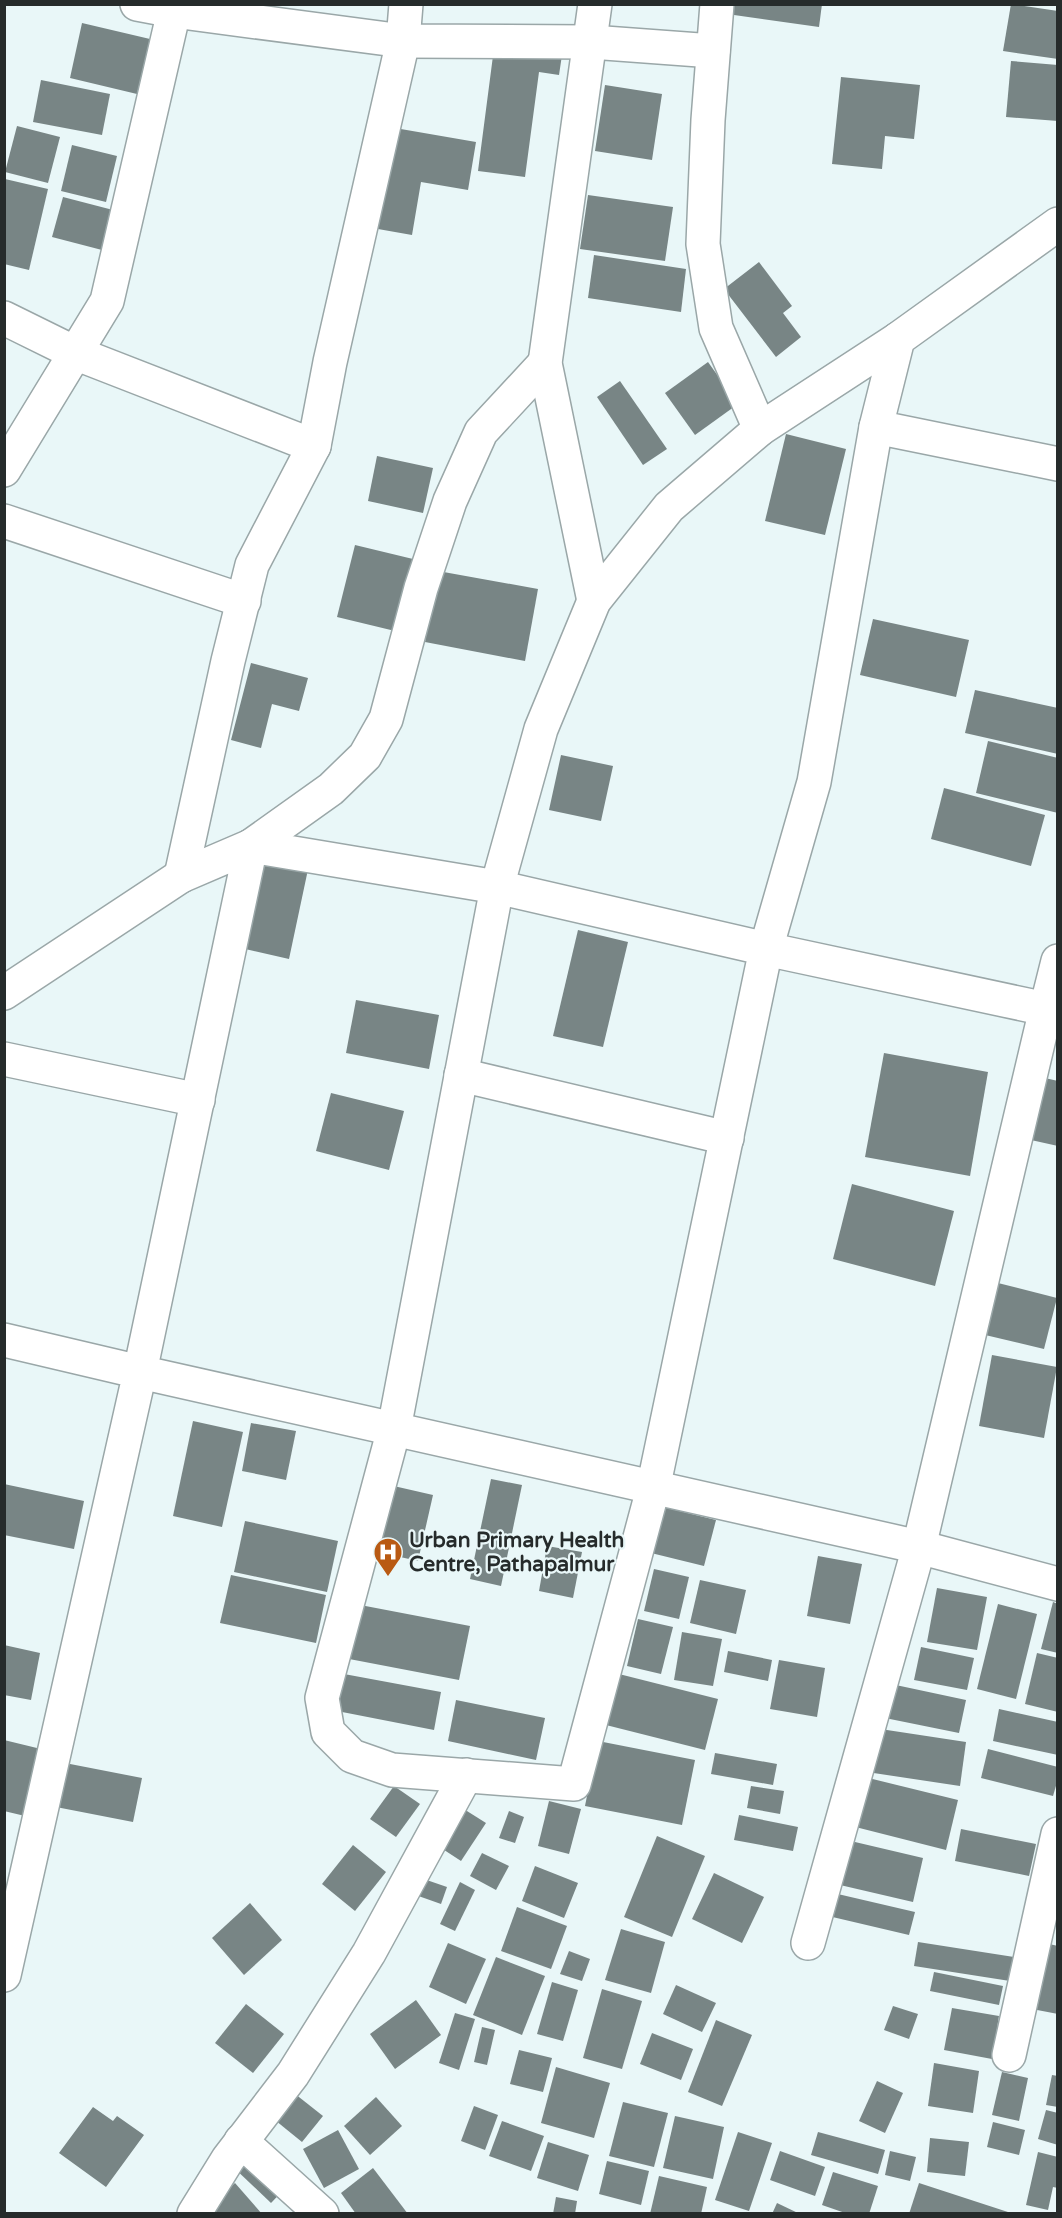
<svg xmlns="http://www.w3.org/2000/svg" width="1062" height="2218" font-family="'Varela Round',sans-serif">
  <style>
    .building { fill: #788585 }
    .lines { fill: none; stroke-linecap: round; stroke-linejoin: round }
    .minor-casing { stroke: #9aa7a8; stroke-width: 36 }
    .minor { stroke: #fff; stroke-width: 33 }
    .labels { text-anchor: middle; stroke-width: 4.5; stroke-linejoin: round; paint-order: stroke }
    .poi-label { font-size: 21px; font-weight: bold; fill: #262b2b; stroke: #e9f7f8; text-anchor: start }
  </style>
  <rect width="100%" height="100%" fill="#e9f7f8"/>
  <g class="building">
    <path d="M728,4H822L819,27L727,14Z"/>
    <path d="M1011,4L1058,11V59L1003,51Z"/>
    <path d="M82,23L150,39L137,94L70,78Z"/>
    <path d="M497,25L562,55L559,75L539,72L525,177L478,171Z"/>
    <path d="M1011,61L1058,65V121L1006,117Z"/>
    <path d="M841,77L920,85L914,139L885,136L882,169L832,164Z"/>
    <path d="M41,80L110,94L102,135L33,122Z"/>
    <path d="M605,85L662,94L652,160L595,151Z"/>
    <path d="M17,126L60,137L48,183L5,172Z"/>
    <path d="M395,128L476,142L468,190L421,182L412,235L378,229Z"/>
    <path d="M72,145L117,156L106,202L61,191Z"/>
    <path d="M5,179L48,189L29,270L4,264Z"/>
    <path d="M588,195L673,207L665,261L580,249Z"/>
    <path d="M63,197L113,210L102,250L52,237Z"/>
    <path d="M594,255L686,269L681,312L588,298Z"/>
    <path d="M759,262L792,306L783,313L801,337L776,357L724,289Z"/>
    <path d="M708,362L738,404L695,435L665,393Z"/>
    <path d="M620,381L667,449L643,465L597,397Z"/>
    <path d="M786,434L846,449L825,535L765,521Z"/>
    <path d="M377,456L433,468L423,513L368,501Z"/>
    <path d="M355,545L413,559L395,631L337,617Z"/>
    <path d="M438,571L538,589L525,661L425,642Z"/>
    <path d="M873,619L969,640L956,697L860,675Z"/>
    <path d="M251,663L308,678L299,711L272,704L261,748L231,740Z"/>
    <path d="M975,690L1058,708V754L965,733Z"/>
    <path d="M988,741L1058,758V813L976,793Z"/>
    <path d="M561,755L613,766L601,821L549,810Z"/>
    <path d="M944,788L1045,815L1031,866L931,839Z"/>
    <path d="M262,850L310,860L289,959L241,948Z"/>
    <path d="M578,930L628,942L603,1047L553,1036Z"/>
    <path d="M356,1000L439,1015L429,1069L346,1053Z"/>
    <path d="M884,1053L988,1072L970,1176L865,1157Z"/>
    <path d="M1045,1078L1058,1081V1146L1031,1140Z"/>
    <path d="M331,1093L404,1111L389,1170L316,1151Z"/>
    <path d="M852,1184L954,1211L935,1286L833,1259Z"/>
    <path d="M994,1282L1057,1298L1044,1349L981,1334Z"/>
    <path d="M992,1355L1057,1367L1044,1438L979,1426Z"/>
    <path d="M193,1421L243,1432L222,1527L173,1516Z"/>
    <path d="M251,1423L296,1431L286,1480L242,1471Z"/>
    <path d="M491,1479L522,1485L501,1586L470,1579Z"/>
    <path d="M4,1484L84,1501L74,1549L4,1535Z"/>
    <path d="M385,1484L433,1495L418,1561L369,1550Z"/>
    <path d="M659,1506L716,1520L704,1566L647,1552Z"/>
    <path d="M245,1521L338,1541L327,1592L234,1572Z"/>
    <path d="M547,1546L582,1552L573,1598L539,1591Z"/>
    <path d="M818,1556L862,1564L850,1624L807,1616Z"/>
    <path d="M654,1569L689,1577L679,1619L644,1611Z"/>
    <path d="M231,1575L326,1595L316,1643L220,1623Z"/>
    <path d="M700,1580L746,1590L736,1634L690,1623Z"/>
    <path d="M937,1588L987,1597L977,1650L927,1642Z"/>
    <path d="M1053,1602L1058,1604V1653L1041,1649Z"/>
    <path d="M355,1604L470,1626L459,1680L344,1658Z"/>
    <path d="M998,1604L1037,1614L1016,1699L977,1689Z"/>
    <path d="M638,1619L673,1627L661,1674L627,1666Z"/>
    <path d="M682,1632L722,1639L713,1686L674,1680Z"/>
    <path d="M4,1645L40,1653L31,1700L4,1695Z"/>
    <path d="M921,1647L974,1658L967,1690L914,1680Z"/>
    <path d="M728,1651L772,1660L768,1681L724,1672Z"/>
    <path d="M1037,1653L1058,1658V1712L1025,1704Z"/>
    <path d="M779,1660L825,1668L817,1717L770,1709Z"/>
    <path d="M344,1674L441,1692L434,1730L337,1711Z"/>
    <path d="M619,1674L718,1699L705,1750L606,1725Z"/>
    <path d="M891,1684L966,1700L959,1733L885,1718Z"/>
    <path d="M456,1700L545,1718L536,1760L448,1741Z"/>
    <path d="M999,1709L1058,1722V1755L993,1741Z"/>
    <path d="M854,1725L966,1742L960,1786L847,1769Z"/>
    <path d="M4,1740L41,1749L25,1816L4,1811Z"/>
    <path d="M598,1741L695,1760L682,1825L585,1806Z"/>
    <path d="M988,1749L1058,1767V1779L1053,1796L981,1778Z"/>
    <path d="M715,1753L777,1764L773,1785L711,1774Z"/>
    <path d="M65,1763L142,1778L133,1822L56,1807Z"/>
    <path d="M840,1771L958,1800L946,1850L828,1820Z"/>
    <path d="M394,1786L420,1804L396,1837L370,1819Z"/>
    <path d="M751,1786L784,1791L780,1814L747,1808Z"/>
    <path d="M549,1801L581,1809L569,1854L538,1846Z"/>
    <path d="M459,1806L486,1823L461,1861L435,1844Z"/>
    <path d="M509,1811L524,1817L515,1843L499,1838Z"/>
    <path d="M739,1815L798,1827L793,1851L734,1840Z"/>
    <path d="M961,1829L1036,1844L1029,1876L955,1861Z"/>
    <path d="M821,1834L923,1858L913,1902L810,1878Z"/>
    <path d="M657,1836L705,1856L672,1937L624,1917Z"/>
    <path d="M353,1845L386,1872L355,1911L322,1884Z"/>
    <path d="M482,1853L509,1866L496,1890L470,1876Z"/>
    <path d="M535,1866L578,1883L564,1918L522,1901Z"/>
    <path d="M714,1873L764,1897L742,1943L692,1919Z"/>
    <path d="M415,1876L447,1887L441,1904L410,1893Z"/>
    <path d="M460,1882L475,1890L455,1931L440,1924Z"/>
    <path d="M812,1888L915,1912L909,1935L807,1911Z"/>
    <path d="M250,1903L282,1940L244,1975L212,1938Z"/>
    <path d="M517,1907L567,1926L551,1969L501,1951Z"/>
    <path d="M621,1929L665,1942L651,1993L605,1980Z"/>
    <path d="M918,1942L1014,1957L1010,1981L914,1966Z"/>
    <path d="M448,1943L486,1959L466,2004L429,1987Z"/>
    <path d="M1045,1943L1058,1946V2014L1032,2009Z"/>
    <path d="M569,1951L590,1959L582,1981L560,1974Z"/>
    <path d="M496,1957L545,1976L522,2035L473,2015Z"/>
    <path d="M934,1972L1003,1986L999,2005L930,1991Z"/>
    <path d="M552,1982L578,1990L563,2041L537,2034Z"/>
    <path d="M676,1985L716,2003L702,2032L663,2014Z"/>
    <path d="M602,1989L642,2001L622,2069L583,2058Z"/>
    <path d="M416,2000L441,2035L395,2069L370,2034Z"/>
    <path d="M246,2004L284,2034L253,2073L215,2043Z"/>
    <path d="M893,2006L918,2014L909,2039L884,2030Z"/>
    <path d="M952,2008L999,2016L992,2059L944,2050Z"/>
    <path d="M455,2013L475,2019L459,2070L439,2063Z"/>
    <path d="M716,2020L752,2035L722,2106L688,2092Z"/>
    <path d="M482,2027L495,2030L487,2065L474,2062Z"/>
    <path d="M652,2033L693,2049L681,2080L640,2064Z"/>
    <path d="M519,2050L552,2058L543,2092L510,2084Z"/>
    <path d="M934,2063L979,2071L973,2113L928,2106Z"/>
    <path d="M556,2067L610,2083L594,2138L541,2123Z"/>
    <path d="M1002,2072L1028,2078L1019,2121L992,2115Z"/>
    <path d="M1052,2075L1058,2076V2107L1046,2105Z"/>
    <path d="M877,2081L903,2093L885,2133L859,2121Z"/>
    <path d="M285,2086L323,2116L302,2142L265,2112Z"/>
    <path d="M376,2097L402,2126L370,2155L344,2126Z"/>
    <path d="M623,2102L668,2113L654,2167L609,2156Z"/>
    <path d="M474,2106L498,2115L485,2150L461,2141Z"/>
    <path d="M93,2107L113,2121L117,2116L144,2135L106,2187L59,2153Z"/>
    <path d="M1046,2110L1058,2113V2145L1038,2139Z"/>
    <path d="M675,2116L724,2127L713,2179L663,2168Z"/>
    <path d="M502,2121L544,2136L531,2171L489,2156Z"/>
    <path d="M993,2122L1025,2130L1019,2155L987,2147Z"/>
    <path d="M338,2130L359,2169L324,2188L303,2149Z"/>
    <path d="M738,2132L772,2143L749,2211L715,2200Z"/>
    <path d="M818,2132L885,2150L878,2174L811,2155Z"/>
    <path d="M930,2138L969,2142L965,2176L927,2172Z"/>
    <path d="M548,2142L589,2155L578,2191L537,2178Z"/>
    <path d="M253,2143L292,2181L271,2203L231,2165Z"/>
    <path d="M780,2151L825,2167L815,2196L770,2180Z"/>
    <path d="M890,2151L916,2157L910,2181L885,2175Z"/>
    <path d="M1038,2152L1058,2157V2188L1053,2187L1048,2210L1026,2205Z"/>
    <path d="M607,2161L649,2171L641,2205L599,2194Z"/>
    <path d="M373,2168L408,2214H356L341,2193Z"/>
    <path d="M833,2172L878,2186L869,2214H848L822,2205Z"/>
    <path d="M659,2176L707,2187L701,2214H650Z"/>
    <path d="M235,2183L262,2214H210L206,2209Z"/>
    <path d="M919,2183L1011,2213V2214H909Z"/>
    <path d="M556,2197L577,2201L575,2214H553Z"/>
    <path d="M777,2203L800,2214H772Z"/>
  </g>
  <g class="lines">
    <g class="minor-casing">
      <g id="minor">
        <path d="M137,4L174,11L176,4"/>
        <path d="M406,4L403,41L591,42L713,51"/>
        <path d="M717,4L708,120L703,244L716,328L760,429"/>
        <path d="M1058,224L898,339L876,427L1058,464"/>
        <path d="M4,318L75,353L314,446"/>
        <path d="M876,427L814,782L766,949L1046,1009L1058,961"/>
        <path d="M4,470L107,301L174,11L403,41L330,362L314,446L252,565L228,661L181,876"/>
        <path d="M4,521L244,601"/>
        <path d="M594,601L545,363L595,4"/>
        <path d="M251,846L497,887L541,729L594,601L669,507L760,429L898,339"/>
        <path d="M251,846L331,789L365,756L386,719L421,588L450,501L481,432L545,363"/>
        <path d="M497,887L766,949L653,1489L574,1784L392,1770L352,1756L328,1732L322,1698L394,1429Z"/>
        <path d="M4,993L181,876L251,846L140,1372L919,1547L1058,1584"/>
        <path d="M4,1059L198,1100"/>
        <path d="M461,1075L727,1138"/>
        <path d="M4,1340L140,1372L4,1975"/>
        <path d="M808,1943L919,1547L1046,1009L1058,1012"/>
        <path d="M1009,2055L1058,1834"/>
        <path d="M241,2141L322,2214"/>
        <path d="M194,2214L228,2159L293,2074L369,1953L466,1775"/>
      </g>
    </g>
    <use href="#minor" class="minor"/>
  </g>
  <defs>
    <g id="hospital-pin" transform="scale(1.5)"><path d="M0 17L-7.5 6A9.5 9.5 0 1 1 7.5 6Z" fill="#b95a13" stroke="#e9f7f8"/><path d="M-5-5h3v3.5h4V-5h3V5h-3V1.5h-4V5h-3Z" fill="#fff"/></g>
  </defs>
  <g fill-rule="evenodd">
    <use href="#hospital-pin" x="388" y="1552"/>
  </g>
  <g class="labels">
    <g class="poi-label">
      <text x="409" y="1547">Urban Primary Health<tspan x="409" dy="24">Centre, Pathapalmur</tspan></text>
    </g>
  </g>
  <rect width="1062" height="2218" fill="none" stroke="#262b2b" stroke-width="12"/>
</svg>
